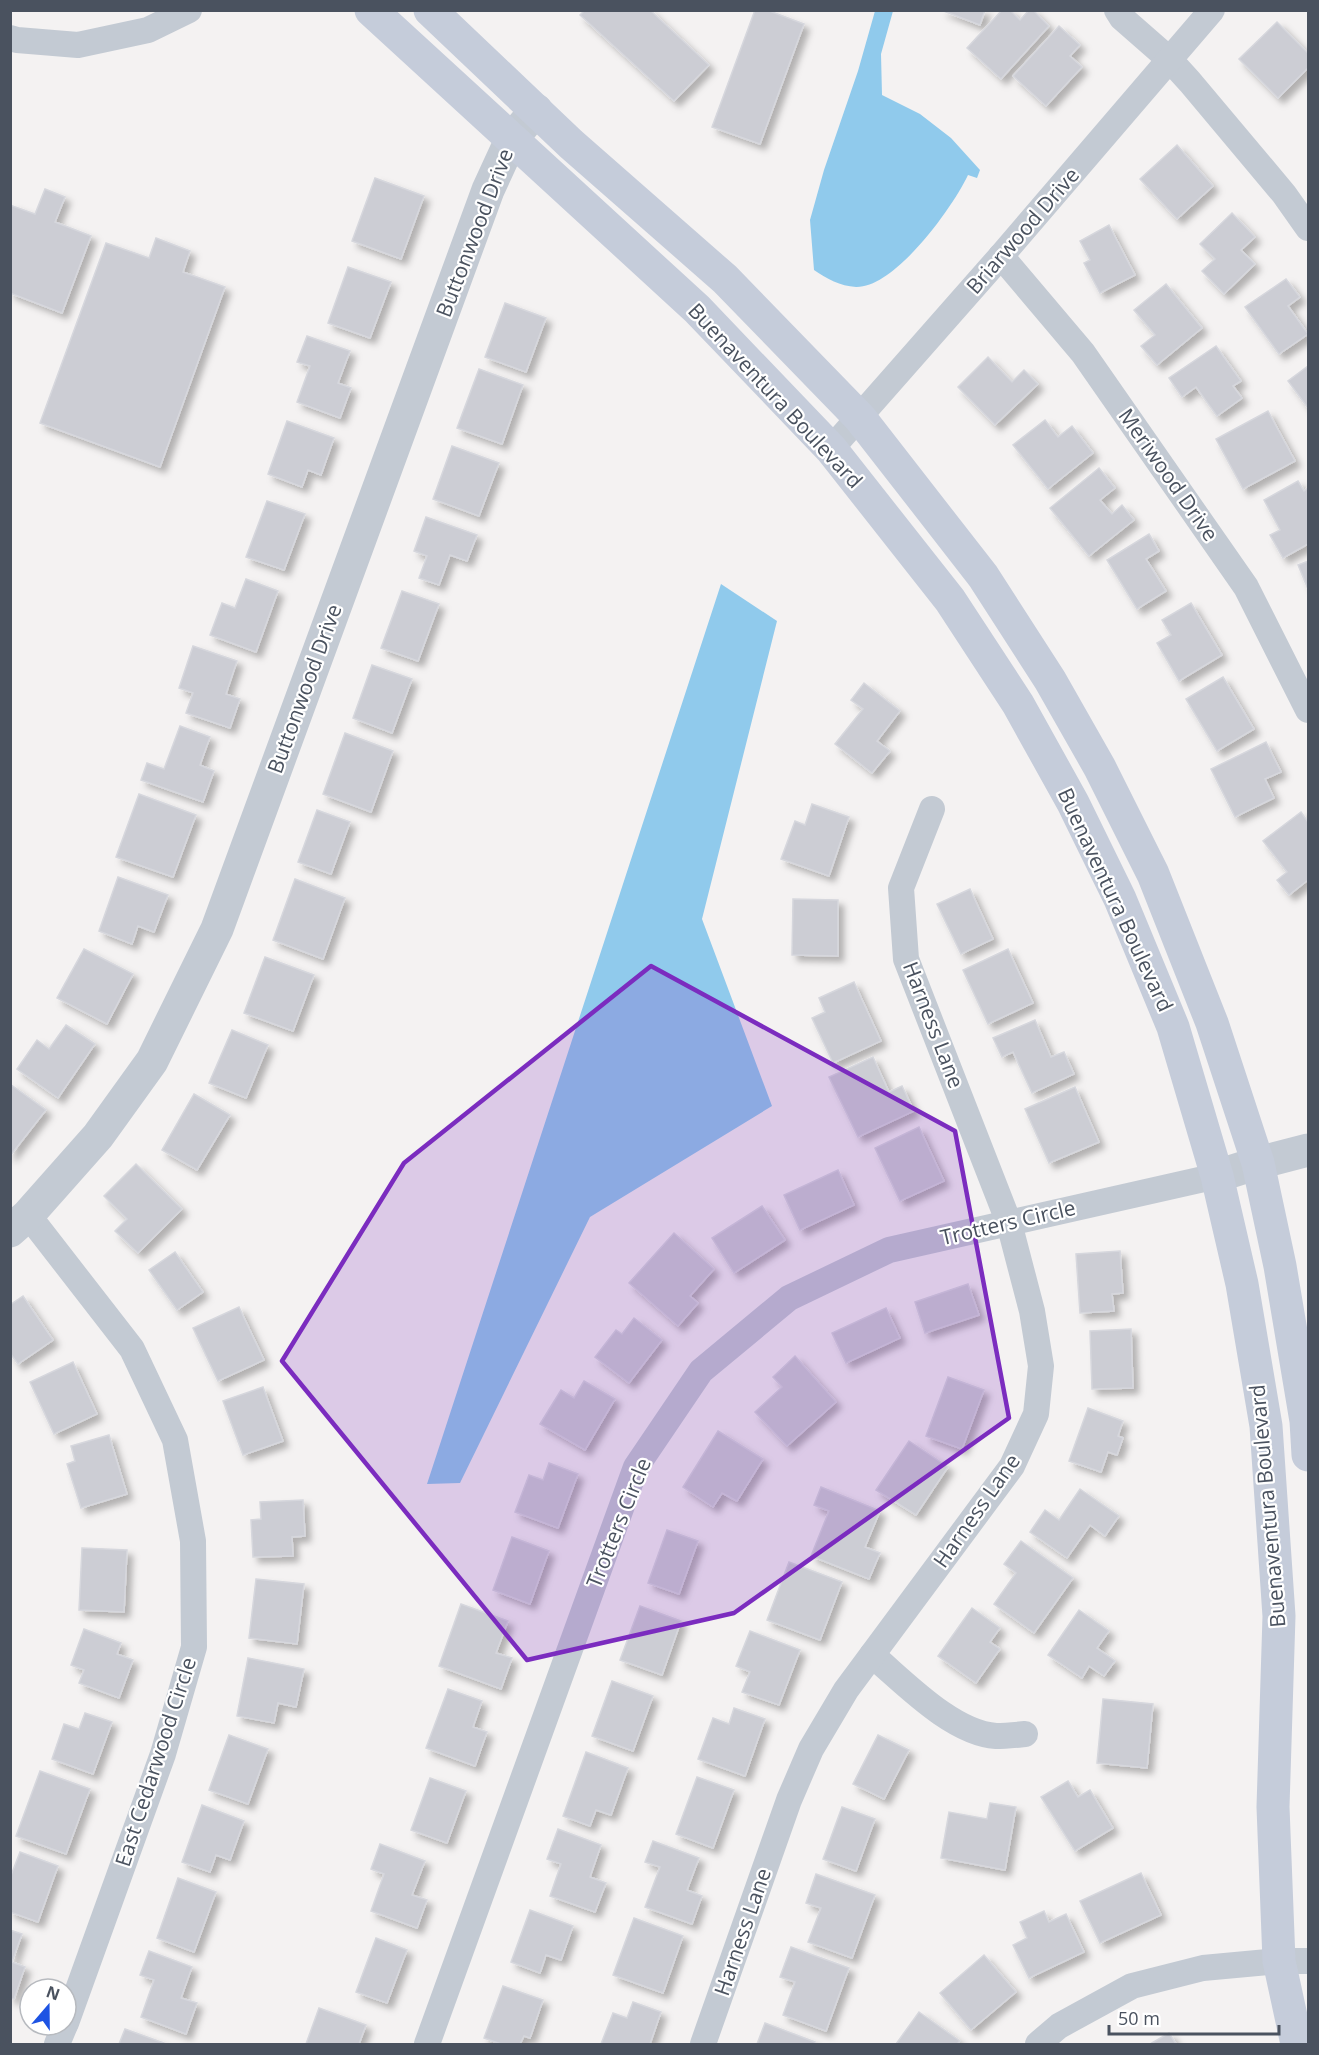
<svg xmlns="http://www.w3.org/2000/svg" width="1319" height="2055" font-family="'Open Sans',sans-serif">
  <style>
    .water { fill: #90caec }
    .building { fill: #cccdd4; stroke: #d6d7dd; stroke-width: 1.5; filter: url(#shadow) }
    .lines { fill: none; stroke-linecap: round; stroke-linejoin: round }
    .minor { stroke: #c3cad3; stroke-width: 26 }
    .tertiary { stroke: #c3cad3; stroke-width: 33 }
    .secondary { stroke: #c5ccda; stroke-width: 33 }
    .marked { fill: #7b2cbf; fill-opacity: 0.2; stroke: #7b2cbf; stroke-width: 4.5; stroke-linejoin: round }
    .labels { text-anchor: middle; stroke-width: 4.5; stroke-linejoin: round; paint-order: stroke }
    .street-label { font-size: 21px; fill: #4a525f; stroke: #fff }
  </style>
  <defs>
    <filter id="shadow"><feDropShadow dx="5.5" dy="5.5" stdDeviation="3" flood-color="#0004"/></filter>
  </defs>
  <rect width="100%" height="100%" fill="#f4f2f2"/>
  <g class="water">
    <path d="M875,11H893L881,54L882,95L920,114L951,138L980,170L977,178L968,175C953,207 895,288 856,287C840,286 827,279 814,270L810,220L824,170L858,71Z"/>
    <path d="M721,584L777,621L702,919L772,1106L590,1217L460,1483L427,1484Z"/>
  </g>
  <g class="building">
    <path d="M585,10H650L709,65L674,101L580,15Z"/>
    <path d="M755,10H767L804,24L760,144L712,127Z"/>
    <path d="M941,10H985L980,25Z"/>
    <path d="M1002,10H1010L1020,20L1029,10H1033L1049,26L1001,79L967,48Z"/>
    <path d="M1277,22L1308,53V68L1278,98L1239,59Z"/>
    <path d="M1059,26L1080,45L1070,56L1082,67L1046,106L1013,76Z"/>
    <path d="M1177,145L1213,186L1177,219L1140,179Z"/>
    <path d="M375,178L424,196L401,259L352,241Z"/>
    <path d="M45,189L65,197L55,222L91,236L62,313L10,293V205L35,214Z"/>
    <path d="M1232,213L1255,237L1241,250L1255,264L1224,294L1202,271L1215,259L1200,244Z"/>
    <path d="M1109,225L1135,275L1100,293L1084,263L1090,260L1080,241Z"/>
    <path d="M156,238L190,251L183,272L225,287L160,467L40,423L106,243L149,258Z"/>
    <path d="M348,267L391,282L370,338L328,323Z"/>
    <path d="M1286,279L1300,297L1288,306L1308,334L1279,354L1245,307Z"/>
    <path d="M1166,284L1202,328L1157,365L1141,346L1155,335L1134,310Z"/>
    <path d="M505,303L546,318L526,372L485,357Z"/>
    <path d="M307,336L350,351L338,383L351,388L340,418L297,402L310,366L297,362Z"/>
    <path d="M1216,346L1241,381L1233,386L1242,398L1217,416L1196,387L1182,397L1169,378Z"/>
    <path d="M988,357L1012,382L1024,370L1038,384L995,425L958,387Z"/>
    <path d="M1308,366V408L1288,381Z"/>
    <path d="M479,369L523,385L502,444L457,428Z"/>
    <path d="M1268,411L1295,461L1243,489L1216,439Z"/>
    <path d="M1045,420L1058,437L1072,426L1093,453L1048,489L1013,445Z"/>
    <path d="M287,421L334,438L321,475L308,470L302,487L268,474Z"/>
    <path d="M452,446L499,463L479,516L433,499Z"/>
    <path d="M1099,468L1115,488L1100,500L1112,514L1122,505L1134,520L1089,556L1050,508Z"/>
    <path d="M1298,481L1304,491L1308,488V544L1283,558L1270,535L1280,530L1264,500Z"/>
    <path d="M267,501L305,514L284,570L246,557Z"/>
    <path d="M426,517L477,535L467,561L450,555L439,585L419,578L427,556L414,551Z"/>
    <path d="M1149,534L1159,551L1146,559L1166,591L1137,609L1107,560Z"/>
    <path d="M1308,561V589L1298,565Z"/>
    <path d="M246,579L278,591L256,652L210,635L222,603L235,608Z"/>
    <path d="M402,591L439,604L418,661L381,648Z"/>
    <path d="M1191,603L1222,655L1179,681L1157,643L1171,635L1162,620Z"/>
    <path d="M193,646L237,661L226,694L240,699L230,728L186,713L193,693L179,688Z"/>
    <path d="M372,665L412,679L392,733L353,718Z"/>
    <path d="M1223,677L1254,729L1217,751L1186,699Z"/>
    <path d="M864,683L900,711L877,741L890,751L872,773L835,744L863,709L851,700Z"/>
    <path d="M180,726L210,737L200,765L214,771L203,802L141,780L147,763L164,769Z"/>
    <path d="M345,733L393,751L371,812L323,794Z"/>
    <path d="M1266,742L1281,772L1265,779L1274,798L1235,817L1211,769Z"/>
    <path d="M139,794L196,815L173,877L116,857Z"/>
    <path d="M812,804L849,817L829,876L781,859L795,821L805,825Z"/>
    <path d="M317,810L350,822L331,874L298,862Z"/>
    <path d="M1301,812L1308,822V880L1289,895L1277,880L1287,872L1263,841Z"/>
    <path d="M118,877L168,895L154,932L138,926L132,944L99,931Z"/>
    <path d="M295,879L345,898L323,959L273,940Z"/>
    <path d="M970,889L993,939L961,954L937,904Z"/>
    <path d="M793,899L838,900V956L792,955Z"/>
    <path d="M84,949L133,974L107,1024L57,998Z"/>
    <path d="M1008,949L1033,1003L988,1024L963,970Z"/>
    <path d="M265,957L314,975L293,1031L244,1013Z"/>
    <path d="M854,982L881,1041L833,1063L812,1018L825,1012L819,998Z"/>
    <path d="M1035,1020L1051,1057L1064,1052L1074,1074L1032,1093L1013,1052L1002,1057L993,1038Z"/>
    <path d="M66,1025L95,1044L58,1098L17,1069L37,1040L49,1049Z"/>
    <path d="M232,1030L268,1045L246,1098L209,1083Z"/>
    <path d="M873,1057L889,1092L902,1086L914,1111L858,1137L829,1077Z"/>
    <path d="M10,1084L46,1110L10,1156Z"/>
    <path d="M1075,1087L1099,1142L1049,1163L1025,1109Z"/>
    <path d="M194,1094L230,1115L197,1170L162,1150Z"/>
    <path d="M919,1127L944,1181L900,1201L875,1148Z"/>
    <path d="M136,1164L182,1209L138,1253L115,1231L127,1219L104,1196Z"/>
    <path d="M838,1170L854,1205L800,1230L784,1195Z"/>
    <path d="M762,1206L785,1240L734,1273L712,1238Z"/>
    <path d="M674,1233L714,1269L690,1296L698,1303L678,1326L629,1283Z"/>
    <path d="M1120,1251L1123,1293L1112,1294L1114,1311L1080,1313L1076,1254Z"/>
    <path d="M175,1252L203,1292L177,1310L149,1270Z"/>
    <path d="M968,1284L979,1315L925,1333L915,1302Z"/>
    <path d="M23,1296L53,1340L18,1364L10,1353V1305Z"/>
    <path d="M239,1307L264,1360L218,1381L193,1328Z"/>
    <path d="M886,1308L900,1338L846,1363L832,1333Z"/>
    <path d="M634,1318L662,1340L629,1383L595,1357L616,1330L622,1334Z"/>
    <path d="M1131,1329L1133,1388L1092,1389L1090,1331Z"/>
    <path d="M795,1356L836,1402L787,1446L755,1412L782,1387L773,1377Z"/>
    <path d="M73,1362L97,1414L54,1434L30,1382Z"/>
    <path d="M948,1377L984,1390L962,1449L926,1436Z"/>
    <path d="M584,1381L615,1399L585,1450L540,1424L561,1390L574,1398Z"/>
    <path d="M263,1387L283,1441L243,1455L223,1401Z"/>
    <path d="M1088,1408L1123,1421L1118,1436L1123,1438L1117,1455L1108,1452L1101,1472L1069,1461Z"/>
    <path d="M718,1431L763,1459L737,1501L722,1493L713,1507L683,1487Z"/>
    <path d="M109,1435L127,1494L81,1508L67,1464L75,1461L71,1446Z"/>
    <path d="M909,1441L948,1467L916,1515L876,1490Z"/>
    <path d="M549,1463L578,1474L558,1528L515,1512L529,1475L543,1480Z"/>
    <path d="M821,1487L880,1511L865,1547L880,1553L869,1579L811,1556L829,1511L814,1505Z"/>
    <path d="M1080,1489L1119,1516L1105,1536L1090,1525L1067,1558L1030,1532L1045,1510L1059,1520Z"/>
    <path d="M303,1500L305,1536L292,1537L293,1556L253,1557L251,1520L261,1519L260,1502Z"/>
    <path d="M667,1530L698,1541L679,1594L648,1583Z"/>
    <path d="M512,1537L549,1551L530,1604L493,1590Z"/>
    <path d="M1021,1541L1073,1578L1034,1633L994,1604L1016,1573L1004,1564Z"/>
    <path d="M82,1548L127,1550L124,1612L79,1610Z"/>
    <path d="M789,1562L842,1582L820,1640L767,1620Z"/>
    <path d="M256,1579L304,1584L297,1644L249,1638Z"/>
    <path d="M461,1604L508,1621L496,1653L512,1658L501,1689L439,1666Z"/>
    <path d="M640,1606L681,1621L662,1675L620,1660Z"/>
    <path d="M972,1608L1000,1628L990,1642L1000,1649L976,1683L938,1656Z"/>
    <path d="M1079,1610L1109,1631L1097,1648L1115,1661L1104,1676L1089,1666L1082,1678L1048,1655Z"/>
    <path d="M84,1629L121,1643L117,1654L133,1660L119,1698L79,1683L84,1670L71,1665Z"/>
    <path d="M750,1631L800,1650L779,1705L742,1692L750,1672L736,1666Z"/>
    <path d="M248,1658L304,1669L296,1707L278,1703L274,1723L237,1716Z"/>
    <path d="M612,1681L653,1696L633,1751L592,1736Z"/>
    <path d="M448,1689L482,1701L473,1727L487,1732L475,1766L426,1748Z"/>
    <path d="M1103,1699L1153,1704L1147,1768L1097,1763Z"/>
    <path d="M734,1708L765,1719L745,1776L698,1759L713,1718L729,1724Z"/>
    <path d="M85,1713L112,1722L93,1774L52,1759L64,1724L79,1729Z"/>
    <path d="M229,1735L268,1749L248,1804L209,1790Z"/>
    <path d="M878,1735L909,1750L884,1799L853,1784Z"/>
    <path d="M586,1752L628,1768L611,1815L596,1810L590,1826L563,1816Z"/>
    <path d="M40,1771L90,1789L66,1854L16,1836Z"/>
    <path d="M697,1777L734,1790L713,1848L676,1834Z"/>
    <path d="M430,1778L466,1791L447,1843L411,1830Z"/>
    <path d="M1068,1781L1078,1797L1090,1790L1113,1828L1075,1851L1041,1797Z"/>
    <path d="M990,1803L1016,1807L1005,1870L941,1858L949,1812L987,1819Z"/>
    <path d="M202,1805L244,1821L230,1860L216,1855L210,1872L182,1862Z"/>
    <path d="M842,1807L875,1819L856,1871L823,1859Z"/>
    <path d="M558,1829L601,1845L590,1877L606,1883L595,1912L550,1896L561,1864L547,1859Z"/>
    <path d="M653,1841L699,1858L687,1890L702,1896L692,1924L645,1907L660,1867L645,1862Z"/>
    <path d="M380,1844L425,1861L412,1895L427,1900L417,1928L371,1911L384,1874L371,1869Z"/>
    <path d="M20,1852L58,1866L38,1922L10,1912V1878Z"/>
    <path d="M1141,1873L1161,1915L1100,1943L1080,1901Z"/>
    <path d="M816,1874L875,1895L852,1958L808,1942L821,1908L806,1903Z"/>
    <path d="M178,1878L216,1892L194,1952L157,1938Z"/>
    <path d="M530,1910L573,1926L561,1960L546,1955L540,1973L511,1962Z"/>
    <path d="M1044,1911L1049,1922L1066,1914L1084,1952L1029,1978L1013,1945L1027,1938L1020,1922Z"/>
    <path d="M634,1918L683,1936L663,1993L613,1975Z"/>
    <path d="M10,1930L22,1934L12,1962L25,1967L14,1999L10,1998Z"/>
    <path d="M376,1938L407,1950L387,2003L356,1992Z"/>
    <path d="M791,1947L849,1968L826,2031L783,2015L795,1982L780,1977Z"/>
    <path d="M149,1951L192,1967L181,1998L197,2003L186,2034L141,2017L154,1980L140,1975Z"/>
    <path d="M984,1955L1016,1992L971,2030L940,1993Z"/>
    <path d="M503,1986L543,2000L530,2038L524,2036L520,2044H501L484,2038Z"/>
    <path d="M633,2002L661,2012L650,2044H601L613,2013L627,2018Z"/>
    <path d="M319,2008L366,2025L359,2044H306Z"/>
    <path d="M919,2012L960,2041L957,2044H896Z"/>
    <path d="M765,2023L815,2042L814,2044H757Z"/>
    <path d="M125,2029L164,2043V2044H119Z"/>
    <path d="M1169,2033L1176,2044H1150Z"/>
  </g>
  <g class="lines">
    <g class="minor">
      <path d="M1117,10L1122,18L1170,60L1190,82L1284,194L1308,228"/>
      <path d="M10,38L17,40L78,45L148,30L189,10"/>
      <path d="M1001,256L1083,353L1246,587L1308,710"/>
      <path d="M831,449L1001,256L1212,10"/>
      <path d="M28,1215L132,1349L175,1440L193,1541L194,1647L163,1754L66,2023"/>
      <path d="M872,1655C904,1682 952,1733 996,1736C1006,1736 1015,1735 1025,1734"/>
      <path d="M57,2044L65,2025"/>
      <path d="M427,2044L636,1467L701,1371L789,1298L889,1250L1217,1176"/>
      <path d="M703,2044L789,1800L811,1749L846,1690L1012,1466L1036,1414L1041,1366L1032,1311L1009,1223L906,959L901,888L932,809"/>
      <path d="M1038,2044L1059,2026L1132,1986L1203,1968L1279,1961H1308"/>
    </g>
    <g class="tertiary">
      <path d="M1217,1176L1258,1163L1308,1150"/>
      <path d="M10,1231L28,1215L98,1136L152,1061L217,929L488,190L511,140L536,110"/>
    </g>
    <g class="secondary">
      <path d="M371,10L697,309L831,449L950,600L1018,704L1073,803L1120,899L1173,1027L1217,1176L1242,1284L1266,1426L1279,1616L1273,1807L1279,1961L1297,2044"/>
      <path d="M430,10L571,144L725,279L860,418L983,576L1050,680L1100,768L1153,874L1212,1023L1258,1163L1280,1266L1306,1421L1308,1455"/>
    </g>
  </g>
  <path class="marked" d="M651,966L955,1131L1009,1418L734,1613L527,1660L282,1361L404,1163Z"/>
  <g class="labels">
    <g class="street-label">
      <text transform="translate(1023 231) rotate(-49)" y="7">Briarwood Drive</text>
      <text transform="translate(475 233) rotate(-69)" y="7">Buttonwood Drive</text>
      <text transform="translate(775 396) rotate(47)" y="7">Buenaventura Boulevard</text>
      <text transform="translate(1168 475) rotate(55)" y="7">Meriwood Drive</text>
      <text transform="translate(305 689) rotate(-70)" y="7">Buttonwood Drive</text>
      <text transform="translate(1115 900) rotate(65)" y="7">Buenaventura Boulevard</text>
      <text transform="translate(933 1025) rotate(69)" y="7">Harness Lane</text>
      <text transform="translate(1008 1223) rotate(-13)" y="7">Trotters Circle</text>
      <text transform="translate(1268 1506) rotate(-95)" y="7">Buenaventura Boulevard</text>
      <text transform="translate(977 1511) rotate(-55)" y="7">Harness Lane</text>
      <text transform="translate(619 1523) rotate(-68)" y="7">Trotters Circle</text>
      <text transform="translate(156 1762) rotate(-72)" y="7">East Cedarwood Circle</text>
      <text transform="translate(743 1932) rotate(-71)" y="7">Harness Lane</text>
    </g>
  </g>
  <rect width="1319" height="2055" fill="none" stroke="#4a525f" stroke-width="24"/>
  <g transform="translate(48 2007) rotate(20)"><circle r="28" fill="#ffffff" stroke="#b7babf" stroke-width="1.5"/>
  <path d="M0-4.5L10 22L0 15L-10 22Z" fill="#1d53e3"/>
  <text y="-9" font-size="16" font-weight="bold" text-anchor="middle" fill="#4a525f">N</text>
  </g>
  <path d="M1109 2025v9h170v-9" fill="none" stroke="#4a525f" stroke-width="3"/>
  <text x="1118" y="2025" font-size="18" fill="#4a525f" stroke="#ffffff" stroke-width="4.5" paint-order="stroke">50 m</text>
</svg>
